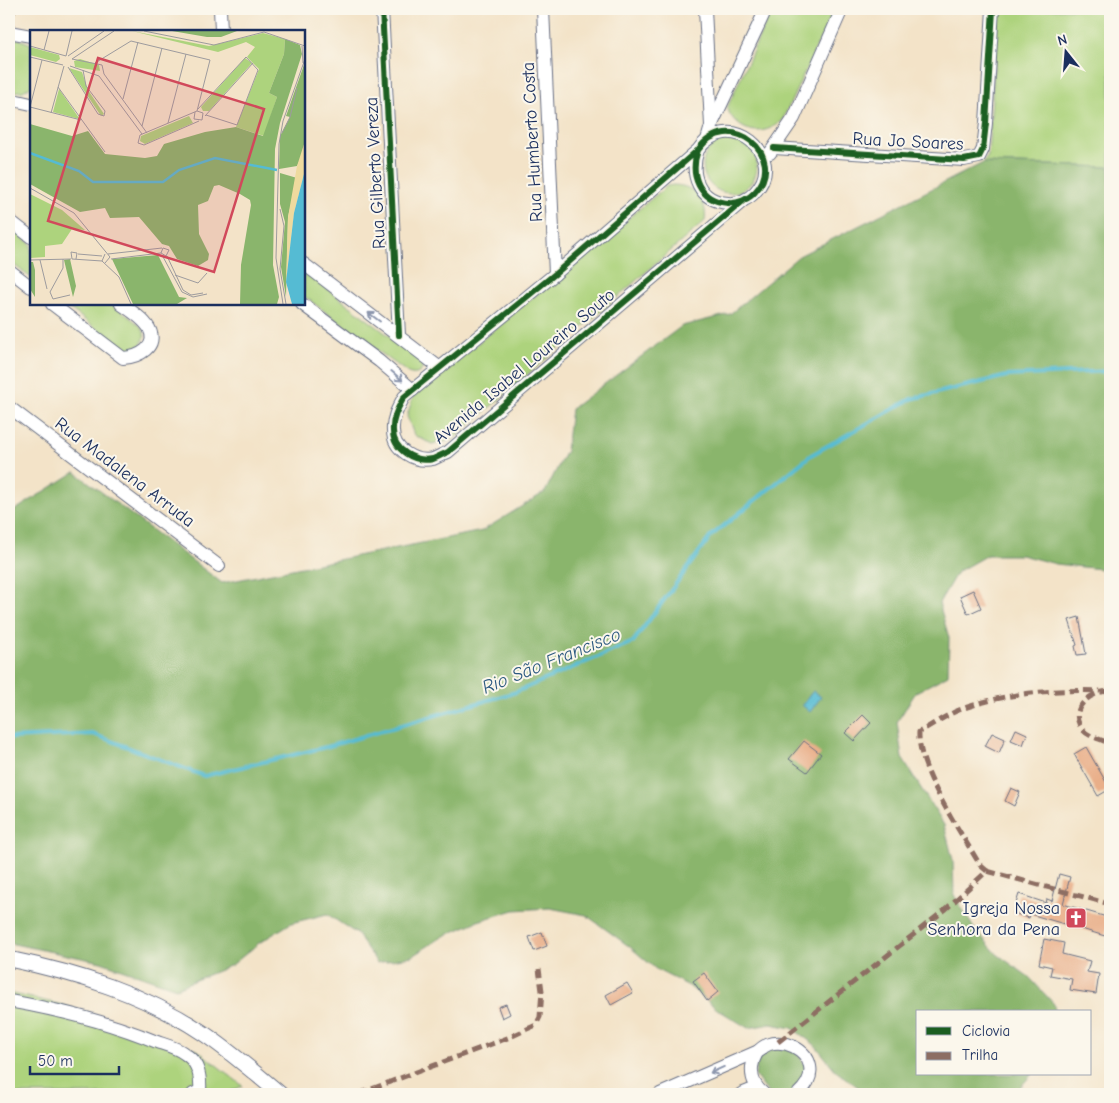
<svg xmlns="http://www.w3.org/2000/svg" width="1119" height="1103" font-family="'Comic Neue',sans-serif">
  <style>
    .green { fill: #add37d; stroke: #64816e }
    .forest { fill: #8ab56c; stroke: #527265 }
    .water { fill: #55bbd3; stroke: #387598 }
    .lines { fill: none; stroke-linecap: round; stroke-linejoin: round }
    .stream { stroke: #55bbd3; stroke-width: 4 }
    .building { fill: #e9af89 }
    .minor-casing { stroke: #676e83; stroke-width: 14 }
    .major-casing { stroke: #676e83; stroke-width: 17 }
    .minor { stroke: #fff; stroke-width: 12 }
    .major { stroke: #fff; stroke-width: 15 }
    .quiet { stroke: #8d6e63; stroke-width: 5; stroke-dasharray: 10 5; stroke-linecap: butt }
    .cycleway-casing { stroke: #fbf7ec; stroke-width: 9 }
    .cycleway { stroke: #1b5e20; stroke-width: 6 }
    .oneway { stroke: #8d97ae }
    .labels { text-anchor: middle; stroke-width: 4; stroke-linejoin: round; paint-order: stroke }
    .street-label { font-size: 18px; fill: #1b2f5e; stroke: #fbf7ec }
    .poi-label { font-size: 18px; fill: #1b2f5e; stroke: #fbf7ec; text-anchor: end }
    .water-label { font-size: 19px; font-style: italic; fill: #2c5981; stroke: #fbf7ec }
    .inset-river { fill: none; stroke: #55bbd3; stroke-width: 2.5 }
    .inset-road { fill: none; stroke: #9d9b9e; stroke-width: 1 }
    .view { fill: #d1495b; fill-opacity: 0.15; stroke: #d1495b; stroke-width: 2.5 }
    .inset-edge { fill: none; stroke: #1b2f5e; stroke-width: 2.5 }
  </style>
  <rect width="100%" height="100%" fill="#fbf7ec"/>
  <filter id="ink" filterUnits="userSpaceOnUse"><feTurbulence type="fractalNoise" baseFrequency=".02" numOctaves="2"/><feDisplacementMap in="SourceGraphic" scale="10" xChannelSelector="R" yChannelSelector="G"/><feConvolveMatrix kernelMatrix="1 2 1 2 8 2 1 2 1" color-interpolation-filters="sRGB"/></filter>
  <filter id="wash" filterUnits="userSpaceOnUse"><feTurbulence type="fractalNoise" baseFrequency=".0096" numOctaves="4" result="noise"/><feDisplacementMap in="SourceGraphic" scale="20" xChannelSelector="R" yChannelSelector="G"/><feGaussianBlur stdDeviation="1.12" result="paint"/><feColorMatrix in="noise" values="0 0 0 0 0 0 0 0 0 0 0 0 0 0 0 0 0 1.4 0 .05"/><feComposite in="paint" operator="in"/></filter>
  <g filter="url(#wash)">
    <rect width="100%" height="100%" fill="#f3e3c8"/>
    <g class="green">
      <path d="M772,9H834L783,119C764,139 737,133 727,108Z"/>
      <path d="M998,9H1110V167L983,163L988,156Z"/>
      <path d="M9,39H19L31,44V86L23,91L9,92Z"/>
      <circle cx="730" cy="166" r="27"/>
      <path d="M673,185C694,185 708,200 705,221L452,440L432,444L414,435L407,416L413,397L667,186Z"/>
      <path d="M9,227L31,244V278L9,261Z"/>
      <path d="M304,271L422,361C425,371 418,377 408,373L304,296Z"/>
      <path d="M64,304C75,304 102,300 111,304C116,306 139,324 142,328C150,341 136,351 125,351Z"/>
      <path d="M9,993L63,1005L196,1049L243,1086L224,1094H9Z"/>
    </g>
    <g class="forest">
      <path d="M983,163L1110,167V570L1056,564L1021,555H987L957,572L939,603L949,638L948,675L916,692L897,722L902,758L944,825L953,860L954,895L973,927L997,954L1029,977L1054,1004L1055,1012H918V1074H1032L1014,1094H868L837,1072L815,1045L792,1028L771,1024L748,1028L717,1009L689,986L657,970L630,947L586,915L550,908L514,910L478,921L444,936L412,956L377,963L357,934L327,914L291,923L259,943L232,965L176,988L101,962L9,943V514L75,472L222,583L482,531L545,492L566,451L571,409L682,326L730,314L799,256Z"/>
      <path d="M771,1047L796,1050L808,1071L793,1094H769L755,1076L758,1058Z"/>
    </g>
    <path class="water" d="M813,691L821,697L810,712L802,705Z"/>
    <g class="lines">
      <path class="stream" d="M9,738L93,734L204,776L326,747L516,692L633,642L711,536L811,455L911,399L1007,376L1110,371"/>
    </g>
    <g id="blocks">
      <g class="building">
        <path d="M973,590L981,608L968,614L960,596Z"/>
        <path d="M1079,617L1086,654L1077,655L1075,646L1077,645L1069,620Z"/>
        <path d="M863,715L871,723L854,741L845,733Z"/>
        <path d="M1016,729L1027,734L1023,745L1011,740Z"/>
        <path d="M992,733L1005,739L999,753L985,746Z"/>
        <path d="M804,741L821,754L807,772L789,759Z"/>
        <path d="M1086,747L1110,789L1098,796L1074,754Z"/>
        <path d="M1011,788L1020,792L1014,806L1005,801Z"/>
        <path d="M1059,874L1070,877L1063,904L1110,918L1105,936L1030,914L1029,918L1013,913L1019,894L1046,903L1047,899L1052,901Z"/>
        <path d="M542,932L547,946L534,951L529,937Z"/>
        <path d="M1044,939L1064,943L1062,954L1090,961L1087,972L1099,974L1096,994L1070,990L1072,979L1050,975L1052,967L1039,964Z"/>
        <path d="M704,973L718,992L707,1001L693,981Z"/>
        <path d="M627,983L633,993L611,1005L606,995Z"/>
        <path d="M506,1004L510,1014L502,1018L498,1007Z"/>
      </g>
    </g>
  </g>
  <g filter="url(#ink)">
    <use href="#blocks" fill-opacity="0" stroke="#676e83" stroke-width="1"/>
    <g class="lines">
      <g class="minor-casing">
        <g id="minor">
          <path d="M220,9L221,31"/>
          <path d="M382,9L399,335"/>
          <path d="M543,9L555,274"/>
          <path d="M705,9L711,126L707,140"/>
          <path d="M9,10L10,9"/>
          <path d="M9,32L31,36"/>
          <path d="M9,99L31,104"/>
          <path d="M712,124L766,9"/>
          <path d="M774,148L964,160L979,157L983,149L986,123L993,9"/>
          <path d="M698,150C689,175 699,201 728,203C738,204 749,199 755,192C789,156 729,106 698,150L555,274L404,397C398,408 392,418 393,431C393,450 415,463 433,459C438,457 443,454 448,452L743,201"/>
          <path d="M770,153L794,118L842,9"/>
          <path d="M9,220L31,237"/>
          <path d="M304,264L440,368"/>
          <path d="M9,270L31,287"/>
          <path d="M52,304L123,358C139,357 159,347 149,328C143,318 130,310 121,304"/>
          <path d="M302,304L379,361L413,390"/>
          <path d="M9,407L219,566"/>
          <path d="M9,1001C60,1010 109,1022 157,1042C166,1045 178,1048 185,1054C198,1062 201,1077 200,1091L193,1094"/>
          <path d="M660,1094L761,1050"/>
          <path d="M741,1094L756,1088"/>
          <path d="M764,1094C755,1087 751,1079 752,1067C759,1017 841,1054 798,1094"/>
        </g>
      </g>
      <g class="major-casing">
        <path id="major" d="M9,959C77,973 145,994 203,1033C230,1051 255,1073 280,1094"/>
      </g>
      <use href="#minor" class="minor"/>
      <use href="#major" class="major"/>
      <g class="quiet">
        <path d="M1110,691C1091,691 1067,709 1082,729C1088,737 1102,739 1110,744"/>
        <path d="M1110,707L1108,734L1110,741"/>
        <path d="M987,871L1110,904"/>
        <path d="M778,1042L946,909L987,871L980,865C961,832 917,770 919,732C932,725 945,716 959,710C1004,693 1054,689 1100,691"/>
        <path d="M358,1094L510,1037L536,1025L540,1017L542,991L539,969"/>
      </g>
      <g class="cycleway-casing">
        <g id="cycleway">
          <path d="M382,9L399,335"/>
          <path d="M774,148L964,160L979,157L983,149L986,123L993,9"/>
          <path d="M698,150C689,175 699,201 728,203C738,204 749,199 755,192C789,156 729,106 698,150L555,274L404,397C398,408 392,418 393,431C393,450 415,463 433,459C438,457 443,454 448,452L743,201"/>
        </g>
      </g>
      <use href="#cycleway" class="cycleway"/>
    </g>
    <defs><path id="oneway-shaft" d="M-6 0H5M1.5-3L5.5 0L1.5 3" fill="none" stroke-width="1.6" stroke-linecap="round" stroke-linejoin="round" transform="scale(1.25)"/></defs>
    <g class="oneway">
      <use href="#oneway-shaft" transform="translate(374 317) rotate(-143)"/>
      <use href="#oneway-shaft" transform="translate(397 376) rotate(41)"/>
      <use href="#oneway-shaft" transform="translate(717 1070) rotate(156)"/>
    </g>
  </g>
  <defs>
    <g id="church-square" transform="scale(1.125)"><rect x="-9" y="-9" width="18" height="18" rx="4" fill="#d1495b" stroke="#fbf7ec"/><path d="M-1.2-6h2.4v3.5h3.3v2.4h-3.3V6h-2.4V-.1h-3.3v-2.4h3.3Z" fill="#fff"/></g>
  </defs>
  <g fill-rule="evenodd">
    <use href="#church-square" x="1076" y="918"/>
  </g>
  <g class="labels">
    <g class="street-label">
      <text transform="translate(908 141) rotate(3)" y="6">Rua Jo Soares</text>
      <text transform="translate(532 142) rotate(-93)" y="6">Rua Humberto Costa</text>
      <text transform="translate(375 173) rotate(-93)" y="6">Rua Gilberto Vereza</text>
      <text transform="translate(524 366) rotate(-40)" y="6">Avenida Isabel Loureiro Souto</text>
      <text transform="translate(125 472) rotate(37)" y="6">Rua Madalena Arruda</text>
    </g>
    <g class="poi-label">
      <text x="1060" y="914">Igreja Nossa<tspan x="1060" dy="21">Senhora da Pena</tspan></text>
    </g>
    <g class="water-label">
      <text transform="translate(551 660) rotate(-22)" y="7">Rio São Francisco</text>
    </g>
  </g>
  <g transform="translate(30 30)">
    <rect width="275" height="275" fill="#f3e3c8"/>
    <path d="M102,1L179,16L233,3L255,9L254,24L239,63L247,67L234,106L206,97L229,39L217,27L225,17L216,12L188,22ZM0,17L29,25L30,29L26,32L0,25ZM215,28L222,33L179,81H173L171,77ZM50,29L69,35L70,41L45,37L44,31ZM39,38L52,42L58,60L74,84L71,86ZM29,59L49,88V89L23,82ZM159,86L163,93L115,114L110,111L111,106ZM0,164L32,180L55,200L42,199L32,214L15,216V227L0,228Z" fill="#add37d"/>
    <path d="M142,1H207L191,7H177ZM255,9L270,15L272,24L250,93L245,119L243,235L249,267L247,274H210L211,235L221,175L220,170L210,164L189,155L184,156L178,171L168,175L169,204L179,224L178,230L168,236L147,229L139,216L132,214L109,187L80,188L75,178L50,182L0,154V94L42,106L58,101L75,124L115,128L127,126L134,114L175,102L206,97L233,106L247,67L239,63L254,24ZM275,32V112L272,126L267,136L249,139L250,106L260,87L256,86ZM250,143L267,148L258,187L256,267L251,237L255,192L250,174ZM128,225L149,267L157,268L147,274H103L82,229ZM40,229L46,256L43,267L34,230ZM0,232H3L5,240V267L0,259Z" fill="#8ab56c"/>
    <path d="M275,111V140L264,183L256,252L258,187L267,136Z" fill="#eeda9e"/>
    <path d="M275,140V274H262L256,252L264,183Z" fill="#55bbd3"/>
    <path class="inset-river" d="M0,123L49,141L63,152H133L149,140L185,128L247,140"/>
    <path class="inset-road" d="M114,1L184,15L234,2L275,16M0,16L36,26L42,1M272,16L273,33M14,20L19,1M38,26L74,1M0,27L33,35M42,29L72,35L74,44L117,103M42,29L84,1M65,33L101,11L180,30L167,81M40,36L69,46L112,104M38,37L68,84L74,86L75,81L56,56L53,40M28,57L75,122M93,69L108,12M0,77L51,90M0,77L12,30M168,79L216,27L228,40L207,95L176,85M165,82L164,89L172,90L173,83L167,81L110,105L108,113L114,115L169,91M21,83L34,36M175,86L223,33M138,93L156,24M112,96L132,18M252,103L260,87L267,58M0,158L44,183L80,227L75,233M250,179L254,196L250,239L256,274M48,224L72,226M75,224L72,231L89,247L101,274M78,224L132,218M132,225L152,262L163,267L177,264M137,226L153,260L161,265L173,263M33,229V238L20,262L23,269L40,265M46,229L47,223L41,222L42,229L72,231M81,229L131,223L136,226L139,220L133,218L131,223M0,230L41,229M10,230L17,259M145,245L168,253L177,243M253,274L246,228L249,114L253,91L275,29"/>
    <path class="view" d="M68,28L234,79L184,242L18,191Z"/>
    <rect width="275" height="275" class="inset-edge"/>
  </g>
  <rect width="1119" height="1103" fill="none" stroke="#fbf7ec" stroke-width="30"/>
  <rect x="916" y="1010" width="175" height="65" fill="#fbf7ec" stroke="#a1a7b3"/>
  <rect x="926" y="1027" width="25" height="8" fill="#1b5e20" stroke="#a1a7b3"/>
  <text x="962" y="1036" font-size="15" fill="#1b2f5e">Ciclovia</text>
  <rect x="926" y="1052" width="25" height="8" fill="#8d6e63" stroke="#a1a7b3"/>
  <text x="962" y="1060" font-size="15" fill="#1b2f5e">Trilha</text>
  <g transform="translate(1066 52) rotate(343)" stroke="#fbf7ec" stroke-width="4" paint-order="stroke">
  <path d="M0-4L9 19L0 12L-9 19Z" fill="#1b2f5e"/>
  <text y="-8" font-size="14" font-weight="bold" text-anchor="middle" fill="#1b2f5e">N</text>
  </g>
  <path d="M30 1066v8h89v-8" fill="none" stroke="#1b2f5e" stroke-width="2.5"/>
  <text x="38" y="1066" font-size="15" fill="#1b2f5e" stroke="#fbf7ec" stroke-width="4" paint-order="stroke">50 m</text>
</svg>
